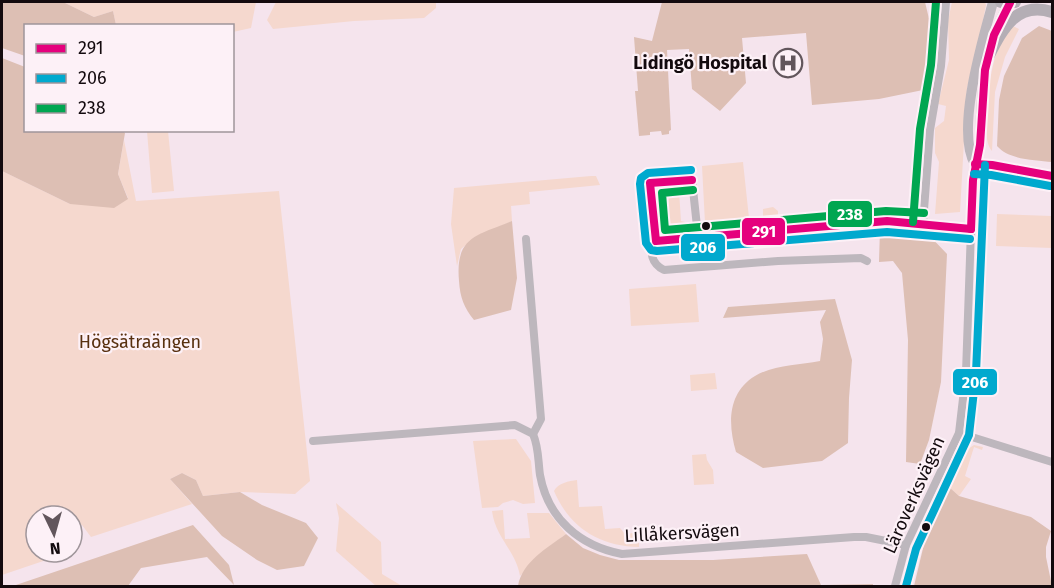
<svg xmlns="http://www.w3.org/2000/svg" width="1054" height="588" font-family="'Fira Sans',sans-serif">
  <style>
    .green { fill: #f5d8ce }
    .forest { fill: #ddbfb4 }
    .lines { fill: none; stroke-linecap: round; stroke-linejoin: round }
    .minor { stroke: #bdb7bd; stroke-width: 8 }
    .tertiary { stroke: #bdb7bd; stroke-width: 10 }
    .secondary { stroke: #b4aeb5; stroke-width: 12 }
    .bus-1-casing { stroke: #fdf1f7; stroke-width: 12 }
    .bus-2-casing { stroke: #fdf1f7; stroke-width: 12 }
    .bus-3-casing { stroke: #fdf1f7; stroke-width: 12 }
    .bus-1 { stroke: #e5007d; stroke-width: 8 }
    .bus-2 { stroke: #00a9ce; stroke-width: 8 }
    .bus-3 { stroke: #00a651; stroke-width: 8 }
    .bus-dot { fill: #130a0e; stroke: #fdf1f7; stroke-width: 2 }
    .labels { text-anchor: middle; stroke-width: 4.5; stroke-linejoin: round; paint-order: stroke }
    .poi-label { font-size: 18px; font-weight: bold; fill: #130a0e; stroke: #fdf1f7; text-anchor: end }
    .park-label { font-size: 18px; fill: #583010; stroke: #fdf1f7 }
    .street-label { font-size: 18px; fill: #130a0e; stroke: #fdf1f7 }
    .line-badge { stroke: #fdf1f7; stroke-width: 2 }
    .badge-label { font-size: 16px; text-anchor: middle; font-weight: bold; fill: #fff }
  </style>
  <rect width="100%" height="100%" fill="#f5e4ed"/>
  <g class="green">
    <path d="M63,2H256L251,28L233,32L232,26L116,25L113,11L94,17Z"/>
    <path d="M276,2H436V8L424,18L354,21L273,29L267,20Z"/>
    <path d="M952,2H985L986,5L979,42L967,88L960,212L935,214L939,162L935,153V128L944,121L946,106L938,104L949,60L948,21Z"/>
    <path d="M1011,25L1019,29L1005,57L995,92L992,151C978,136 991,64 999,45C1002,38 1007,31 1011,25Z"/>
    <path d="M147,131H168L174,191L152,193Z"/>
    <path d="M124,140L136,201L279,191L310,481L295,494L240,492L203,496L196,480L182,473L170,479L192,504L91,537L82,525L72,523V516H36V552H61V555L2,575V171L70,204L128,198L118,174Z"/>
    <path d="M743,162L749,218L763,217V209L773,207L778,211V221L712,227L705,223L702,166Z"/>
    <path d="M591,176H596L600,185L529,192L530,204L511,206L512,221L474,238L461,249L457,266L451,224L454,188Z"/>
    <path d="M680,187L685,192L679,191L681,221L689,223C685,232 675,232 667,231L661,226L668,227L666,197L659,195V193L665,188Z"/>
    <path d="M997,214L1052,216V248L996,246Z"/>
    <path d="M696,284L699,322L631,326L629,289Z"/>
    <path d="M715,373L717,389L691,391L690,375Z"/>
    <path d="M516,439L531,461L535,503L523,504L513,500L503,503L498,507L482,508L473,441Z"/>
    <path d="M974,445L983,447L982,450L974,447L965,476L971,479L959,496L948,486L965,451Z"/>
    <path d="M706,454L707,460L713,470L714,484L694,485L692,455Z"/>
    <path d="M577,480L579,507L602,506L605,529L620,528L625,534L634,533L639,538V547C599,546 570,528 554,491C558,483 569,481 577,480Z"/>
    <path d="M336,503L381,542L382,574L402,586H376L336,551L339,518Z"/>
    <path d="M503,510L505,539L530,538L527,513H549L566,534L540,554L520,576C516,551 495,537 492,511Z"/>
  </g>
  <g class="forest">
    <path d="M2,2H63L94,17L113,11L116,25L26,26L25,56L2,48Z"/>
    <path d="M662,2H925L935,44L934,68L929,84L923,90L879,99L812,105L806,33L742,38L746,83L720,111L692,89L689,49L667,50L671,130L669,131V134L662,135L661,131L650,132V135L639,136L635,91H638L634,37L652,41Z"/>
    <path d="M1039,26L1052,31V162C1035,160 1009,160 997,146L999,100L1004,76L1022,38Z"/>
    <path d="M2,58L25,67L26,130L123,131L125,133L118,174L128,199L114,208L70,204L2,171Z"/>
    <path d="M512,221L517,278L511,310L474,320C464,308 460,297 459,281C455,236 477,236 512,221Z"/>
    <path d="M880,229L927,233L947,254L941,382L929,440L920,464L906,462L908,340L902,273L893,261L879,262Z"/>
    <path d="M835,299L852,360L849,398L848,443L822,461L763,468L736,452C728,425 727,393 755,376C773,365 799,365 820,361L823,339L820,322L826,310L723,318L728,307Z"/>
    <path d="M182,473L196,480L203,496L240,492L262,505L306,523L318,538L304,566L277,570L257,560L222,536L170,479Z"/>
    <path d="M948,486L959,496L1031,517L1051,531L1046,547V557L1052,586H914L925,540Z"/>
    <path d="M193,525L229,565L234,585L207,557L141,568L128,586H13Z"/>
    <path d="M566,534L583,548L600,555L619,560H713L807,554L821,585L873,584V586H518C522,562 547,548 566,534Z"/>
  </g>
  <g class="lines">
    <g class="minor">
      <path d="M923,223L930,130L941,66L946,2"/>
      <path d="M698,236L692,180L650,183L656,241L887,221L971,229"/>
      <path d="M526,239L541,419L533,434"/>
      <path d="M656,241C648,252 652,264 664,270L778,261L861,258L867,261"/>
      <path d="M959,433L1052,462"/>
      <path d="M313,441L515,425L533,434C539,448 538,461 540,475C548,519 580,546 622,554L854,537H866L906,545"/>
      <path d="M895,586L906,545L959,433L966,373L971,229L975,164"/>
    </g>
    <g class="tertiary">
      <path d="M975,164C982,148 980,131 981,114C983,75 988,36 1010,3"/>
      <path d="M975,164C955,131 983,39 993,2"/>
      <path d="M975,164L992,165L1052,176"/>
    </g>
    <g class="secondary">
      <path d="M1001,2H1015"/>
      <path d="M987,59C1001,32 1015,0 1052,12"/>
    </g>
    <g class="bus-1-casing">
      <g id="bus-1">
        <path d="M975,164L992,165L1052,176"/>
        <path d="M692,180L650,183L656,241L887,221L971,229"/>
        <path d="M971,229L973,180L980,145L985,70L994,35L1010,3"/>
      </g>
    </g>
    <g class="bus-2-casing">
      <g id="bus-2">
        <path d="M691,170L648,173L641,178L640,184L646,243L651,250L657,251L887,232L970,239"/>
        <path d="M974,174L991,175L1050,186"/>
        <path d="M906,586L916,549L969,435L976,373L985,165"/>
      </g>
    </g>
    <g class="bus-3-casing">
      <g id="bus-3">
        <path d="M693,190L662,193L665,230L886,211L924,213"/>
        <path d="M913,222L920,129L931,65L936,2"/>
      </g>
    </g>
    <use href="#bus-1" class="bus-1"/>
    <use href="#bus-2" class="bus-2"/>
    <use href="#bus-3" class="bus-3"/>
  </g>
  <defs>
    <g id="hospital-ring" transform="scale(1.5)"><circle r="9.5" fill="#fdf1f7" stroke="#62565c" stroke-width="1.5"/><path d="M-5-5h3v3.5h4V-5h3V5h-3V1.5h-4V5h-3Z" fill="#62565c"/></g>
  </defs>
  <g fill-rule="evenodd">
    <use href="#hospital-ring" x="788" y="63"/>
  </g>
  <g class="bus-dot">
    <circle cx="706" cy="226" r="5"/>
    <circle cx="926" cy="527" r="5"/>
  </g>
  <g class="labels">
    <g class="poi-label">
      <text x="767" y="69">Lidingö Hospital</text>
    </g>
    <g class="park-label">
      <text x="140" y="348">Högsätraängen</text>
    </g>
    <g class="street-label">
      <text transform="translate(914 495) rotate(-66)" y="6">Läroverksvägen</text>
      <text transform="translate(682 533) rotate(-3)" y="6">Lillåkersvägen</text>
    </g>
  </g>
  <g class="line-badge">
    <rect x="827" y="200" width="46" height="28" rx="6" fill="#00a651"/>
    <rect x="741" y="217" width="45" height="29" rx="6" fill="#e5007d"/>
    <rect x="680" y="233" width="46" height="29" rx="6" fill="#00a9ce"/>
    <rect x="952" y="368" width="46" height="28" rx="6" fill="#00a9ce"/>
  </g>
  <g class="badge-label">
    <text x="850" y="220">238</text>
    <text x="764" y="237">291</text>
    <text x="703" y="253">206</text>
    <text x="975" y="388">206</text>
  </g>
  <rect width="1054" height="588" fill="none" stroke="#130a0e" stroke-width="6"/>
  <rect x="24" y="24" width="210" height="108" fill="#fdf1f7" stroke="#9f959a" stroke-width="1.5"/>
  <rect x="36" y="44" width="30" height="9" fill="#e5007d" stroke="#9f959a" stroke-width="1.5"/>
  <text x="78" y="54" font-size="18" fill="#130a0e">291</text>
  <rect x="36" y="74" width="30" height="9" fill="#00a9ce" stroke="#9f959a" stroke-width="1.5"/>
  <text x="78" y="84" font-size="18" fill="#130a0e">206</text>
  <rect x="36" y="104" width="30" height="9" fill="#00a651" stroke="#9f959a" stroke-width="1.5"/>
  <text x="78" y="114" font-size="18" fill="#130a0e">238</text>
  <g transform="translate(54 534) rotate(175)"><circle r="28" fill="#fdf1f7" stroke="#9f959a" stroke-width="1.5"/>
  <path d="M0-4.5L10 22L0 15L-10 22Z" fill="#62565c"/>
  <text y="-9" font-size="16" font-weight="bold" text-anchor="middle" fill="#130a0e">N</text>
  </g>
</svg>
